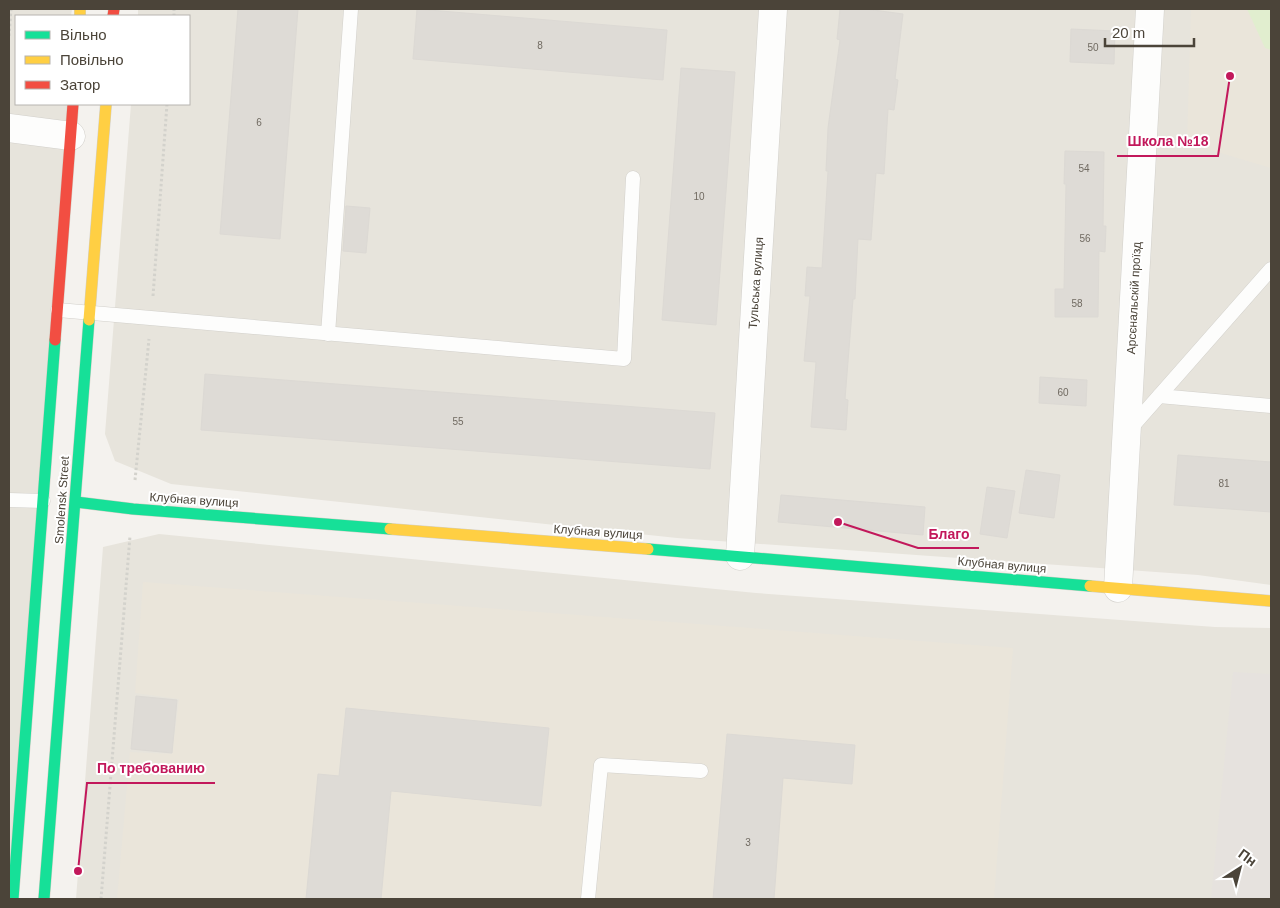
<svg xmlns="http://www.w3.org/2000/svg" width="1280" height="908" font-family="Arial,sans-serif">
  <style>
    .residential { fill: #e7e4dc }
    .industrial { fill: #e6e2de }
    .education { fill: #eae5da }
    .green { fill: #e1eecf }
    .building { fill: #dedbd6; stroke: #dcd9d4 }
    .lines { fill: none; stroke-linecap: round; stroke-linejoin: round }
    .lane-casing { stroke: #d2d0cb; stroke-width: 15 }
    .street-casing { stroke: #d2d0cb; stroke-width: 29 }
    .fast-casing { stroke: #d3cfc5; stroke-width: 12 }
    .slow-casing { stroke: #d3cfc5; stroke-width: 12 }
    .jam-casing { stroke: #d3cfc5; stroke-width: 12 }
    .path { stroke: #d3d2cc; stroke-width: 3; stroke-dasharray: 2.5 2.5; stroke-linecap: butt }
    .lane { stroke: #fdfdfc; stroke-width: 14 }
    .street { stroke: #fdfdfc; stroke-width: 28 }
    .fast { stroke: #16e098; stroke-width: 11 }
    .slow { stroke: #ffcf43; stroke-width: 11 }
    .jam { stroke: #f24e42; stroke-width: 11 }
    .labels { text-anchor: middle; stroke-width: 4; stroke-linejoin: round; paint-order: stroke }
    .number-label { font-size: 10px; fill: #706a61 }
    .street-label { font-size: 12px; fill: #4b4439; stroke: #fff }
    .leader { fill: none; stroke: #c2185b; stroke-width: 2 }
    .callout-dot { fill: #c2185b; stroke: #fff; stroke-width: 2 }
    .callout-label { font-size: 14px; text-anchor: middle; font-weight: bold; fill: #c2185b; stroke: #fff; stroke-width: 4; stroke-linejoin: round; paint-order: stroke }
  </style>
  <rect width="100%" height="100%" fill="#f4f2ee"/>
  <g class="residential">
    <path d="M9,9H72L71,16H16V104H69L9,899Z"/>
    <path d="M138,9H1271V585L1198,575L677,538L171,484L115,461L105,434L131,104H189V16H138Z"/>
    <path d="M159,534L756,593L1215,627L1271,628V899H76L103,547Z"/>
  </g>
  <path class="industrial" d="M1233,672L1271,674V899H1211Z"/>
  <g class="education">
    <path d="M1191,9H1271V168L1187,143Z"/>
    <path d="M143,582L1013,648L994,899H117L130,752L172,754L179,699L135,693Z"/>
  </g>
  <path class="green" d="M1247,9H1271V50L1265,48Z"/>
  <g class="building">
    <path d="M238,9H298L280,239L220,234Z"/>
    <path d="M417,9L667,30L663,80L413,59Z"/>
    <path d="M840,9H866L903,14L895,79L898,80L894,110L888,109L884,174L876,173L871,240L858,239L855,299H853L845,399L848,400L846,430L811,427L816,362L804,361L810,296H805L807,267L822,268L828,171H826L828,128L840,40L837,39Z"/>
    <path d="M1071,29L1115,31L1114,64L1070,62Z"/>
    <path d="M681,68L735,72L716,325L662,320Z"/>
    <path d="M1065,151L1104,152L1103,226H1106L1105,252L1099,251L1098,317H1055V289H1064L1066,184H1064Z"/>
    <path d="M346,206L370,208L366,253L343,251Z"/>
    <path d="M205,374L715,413L710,469L201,430Z"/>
    <path d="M1040,377L1087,380L1086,406L1039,403Z"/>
    <path d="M1178,455L1271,462V512L1174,505Z"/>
    <path d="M1026,470L1060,475L1054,518L1019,513Z"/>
    <path d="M987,487L1015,491L1007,538L980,534Z"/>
    <path d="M781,495L925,507L923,535L778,522Z"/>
    <path d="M136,696L177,700L172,753L131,749Z"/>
    <path d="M346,708L549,728L541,806L391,791L381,899H306L318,774L339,776Z"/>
    <path d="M727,734L855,745L852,784L783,778L774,899H713Z"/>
  </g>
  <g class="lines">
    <g class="lane-casing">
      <g id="lane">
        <path d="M58,310L624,359L633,178"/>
        <path d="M328,334L351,9"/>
        <path d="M1159,396L1271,406"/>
        <path d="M1130,429L1271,269"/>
        <path d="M9,500L43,501"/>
        <path d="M588,899L601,765L701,771"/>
      </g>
    </g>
    <g class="street-casing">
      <g id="street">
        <path d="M9,128L71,136"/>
        <path d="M740,556L773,9"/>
        <path d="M1118,588L1150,9"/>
      </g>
    </g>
    <g class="fast-casing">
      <g id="fast">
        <path d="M76,502L133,509L390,529"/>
        <path d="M648,549L1090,586"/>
        <path d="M13,899L55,340"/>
        <path d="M44,899L89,320"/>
      </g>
    </g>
    <g class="slow-casing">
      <g id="slow">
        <path d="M80,9V16"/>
        <path d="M89,320L106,104"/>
        <path d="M390,529L648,549"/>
        <path d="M1090,586L1271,601"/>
      </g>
    </g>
    <g class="jam-casing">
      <g id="jam">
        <path d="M113,16L114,9"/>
        <path d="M55,340L73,104"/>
      </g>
    </g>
    <g class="path">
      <path d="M174,16V9"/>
      <path d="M9,36L11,9"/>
      <path d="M153,296L167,104"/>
      <path d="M135,480L149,339"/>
      <path d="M101,899L130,536"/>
    </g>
    <use href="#lane" class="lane"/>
    <use href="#street" class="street"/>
    <use href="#fast" class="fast"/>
    <use href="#slow" class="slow"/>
    <use href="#jam" class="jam"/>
  </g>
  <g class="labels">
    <g class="number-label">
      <text x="540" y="49">8</text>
      <text x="1093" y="51">50</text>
      <text x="259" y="126">6</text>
      <text x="1084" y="172">54</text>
      <text x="699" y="200">10</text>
      <text x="1085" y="242">56</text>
      <text x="1077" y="307">58</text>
      <text x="1063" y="396">60</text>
      <text x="458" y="425">55</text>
      <text x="1224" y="487">81</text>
      <text x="748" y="846">3</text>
    </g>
    <g class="street-label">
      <text transform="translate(756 283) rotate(-86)" y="4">Тульська вулиця</text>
      <text transform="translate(1134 298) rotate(-87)" y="4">Арсєнальскій проїзд</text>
      <text transform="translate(62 500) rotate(-86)" y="4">Smolensk Street</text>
      <text transform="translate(194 500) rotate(4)" y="4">Клубная вулиця</text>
      <text transform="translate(598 532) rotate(4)" y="4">Клубная вулиця</text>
      <text transform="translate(1002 565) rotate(5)" y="4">Клубная вулиця</text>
    </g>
  </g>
  <path class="leader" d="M1230 76L1218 156H1117M838 522L918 548H979M78 871L87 783H215"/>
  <g class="callout-dot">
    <circle cx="1230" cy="76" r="5"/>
    <circle cx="838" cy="522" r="5"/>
    <circle cx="78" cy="871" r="5"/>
  </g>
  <g class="callout-label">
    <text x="1168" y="146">Школа №18</text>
    <text x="949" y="539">Благо</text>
    <text x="151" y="773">По требованию</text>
  </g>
  <rect width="1280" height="908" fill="none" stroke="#4b4439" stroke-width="20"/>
  <rect x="15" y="15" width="175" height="90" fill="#ffffff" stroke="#b7b4b0"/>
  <rect x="25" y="31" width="25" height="8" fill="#16e098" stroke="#b7b4b0"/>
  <text x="60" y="40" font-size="15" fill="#4b4439">Вільно</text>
  <rect x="25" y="56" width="25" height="8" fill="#ffcf43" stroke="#b7b4b0"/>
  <text x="60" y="65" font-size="15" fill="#4b4439">Повільно</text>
  <rect x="25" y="81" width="25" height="8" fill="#f24e42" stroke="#b7b4b0"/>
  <text x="60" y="90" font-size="15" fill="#4b4439">Затор</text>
  <g transform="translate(1240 868) rotate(36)" stroke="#ffffff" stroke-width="4" paint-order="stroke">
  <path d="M0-4L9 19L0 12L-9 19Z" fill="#4b4439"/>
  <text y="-8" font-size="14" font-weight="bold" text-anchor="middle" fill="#4b4439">Пн</text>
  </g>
  <path d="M1105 38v8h89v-8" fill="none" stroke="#4b4439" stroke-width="2.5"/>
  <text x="1112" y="38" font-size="15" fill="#4b4439" stroke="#ffffff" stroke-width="4" paint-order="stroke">20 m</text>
</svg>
